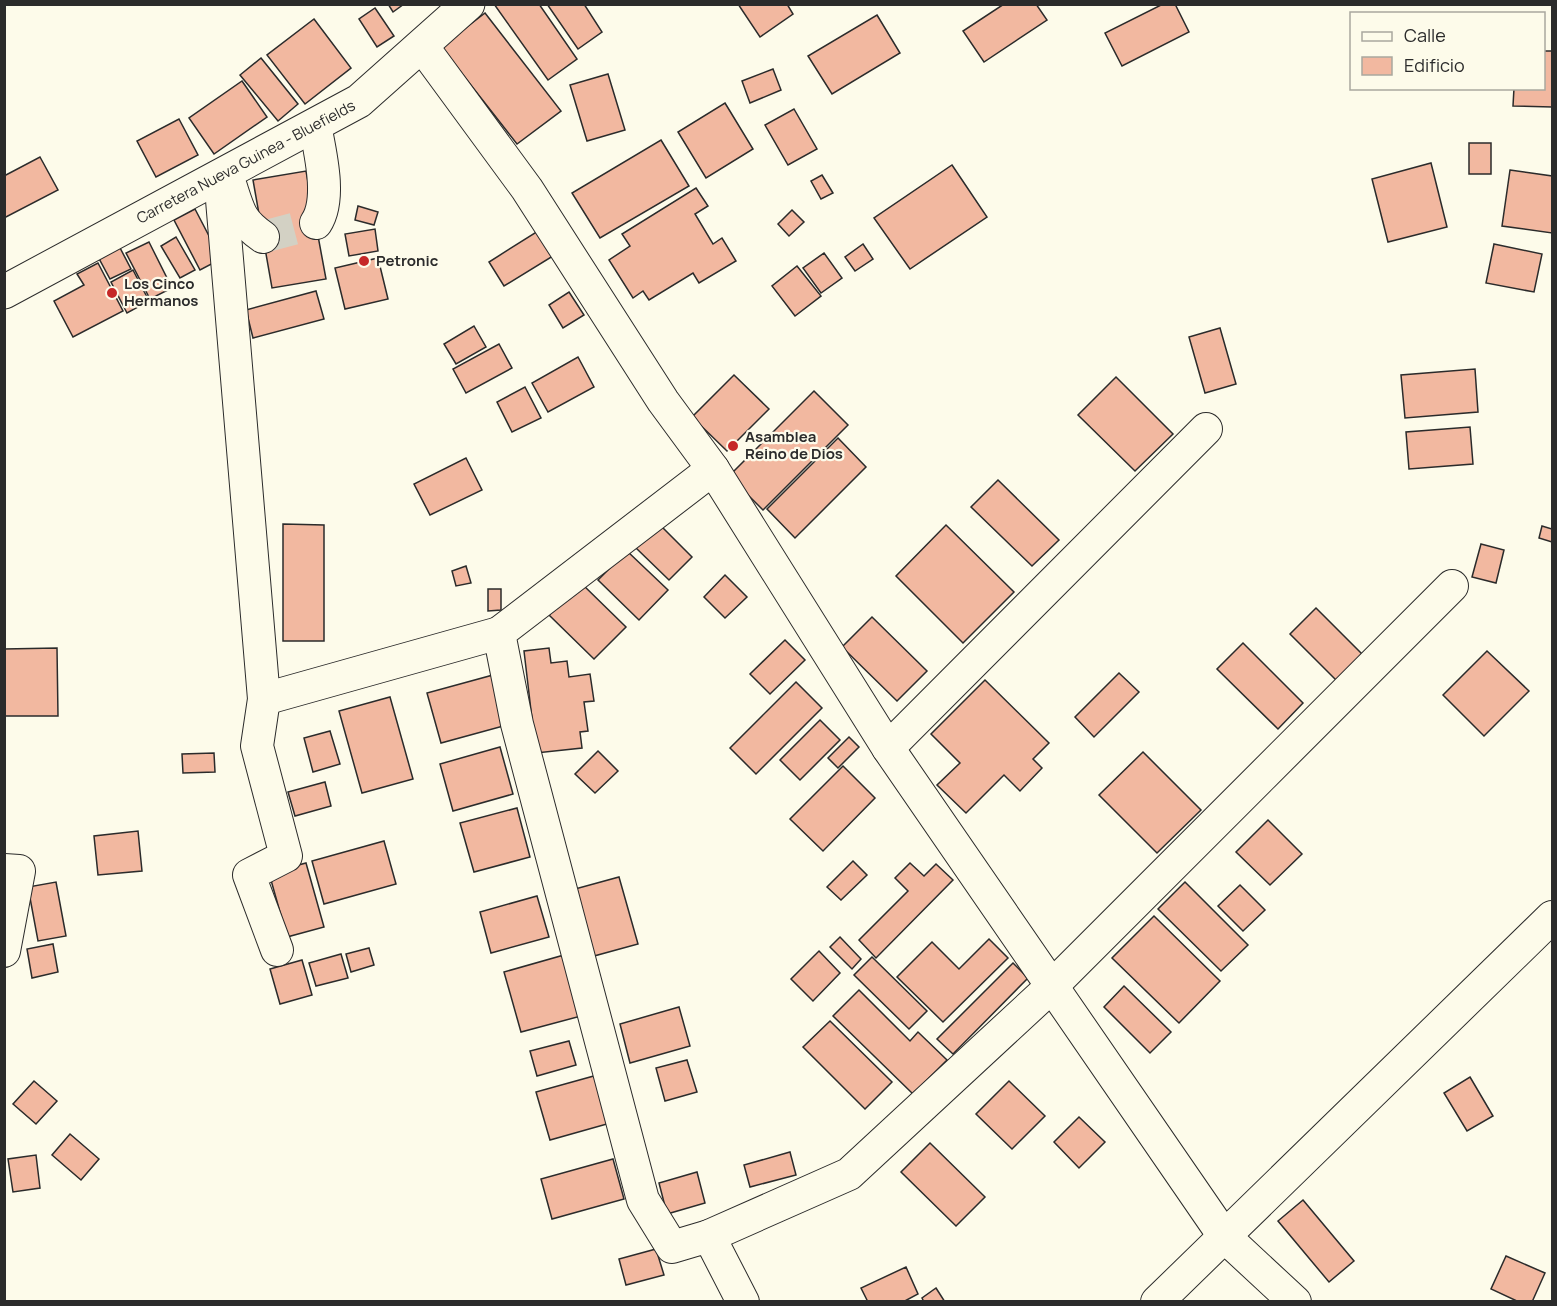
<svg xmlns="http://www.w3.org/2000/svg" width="1557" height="1306" font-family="Manrope,sans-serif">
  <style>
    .building { fill: #f2b8a0; stroke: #2b2b2b; stroke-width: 1.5 }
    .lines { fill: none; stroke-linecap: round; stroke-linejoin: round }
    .minor-tunnel { stroke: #d3d1c4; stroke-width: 32; stroke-dasharray: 32 16; stroke-linecap: butt }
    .minor-casing { stroke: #2b2b2b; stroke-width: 34 }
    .highway-casing { stroke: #2b2b2b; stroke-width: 35 }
    .minor { stroke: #fdfbea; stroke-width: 32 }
    .highway { stroke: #fdfbea; stroke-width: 33 }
    .poi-dot { fill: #c62828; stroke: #fdfbea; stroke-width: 2 }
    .labels { text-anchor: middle; stroke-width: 4.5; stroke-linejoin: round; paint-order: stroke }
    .street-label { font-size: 15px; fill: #2b2b2b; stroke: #fdfbea }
    .poi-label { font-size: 15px; font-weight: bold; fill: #2b2b2b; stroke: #fdfbea; text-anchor: start }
  </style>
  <rect width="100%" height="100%" fill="#fdfbea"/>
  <g class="building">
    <path d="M388,4H404L393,12Z"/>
    <path d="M494,4H539L577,59L548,80Z"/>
    <path d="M547,4H584L602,32L578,49Z"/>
    <path d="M738,4H787L793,14L760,37Z"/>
    <path d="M1004,4H1036L1047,20L984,62L963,31Z"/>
    <path d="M1163,4H1175L1189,32L1122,66L1105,33Z"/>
    <path d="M375,8L394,36L377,47L359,19Z"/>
    <path d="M485,13L561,111L517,144L441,47Z"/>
    <path d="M877,15L900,53L832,94L808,56Z"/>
    <path d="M314,19L351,68L305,104L267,55Z"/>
    <path d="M1544,51H1552V107L1513,106L1514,88H1544Z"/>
    <path d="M261,58L298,104L278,121L240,75Z"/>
    <path d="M773,69L781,90L750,103L742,81Z"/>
    <path d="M608,74L625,130L587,141L570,85Z"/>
    <path d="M242,81L267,117L214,154L189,118Z"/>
    <path d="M725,103L753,149L706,178L678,132Z"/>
    <path d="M794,109L817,149L788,165L765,125Z"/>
    <path d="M179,119L198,155L156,177L137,141Z"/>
    <path d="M661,140L689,186L600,238L572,193Z"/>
    <rect x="1469" y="143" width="22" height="31"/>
    <path d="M40,157L58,190L4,218V176Z"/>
    <path d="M1431,163L1447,227L1388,242L1372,179Z"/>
    <path d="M952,165L987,217L910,269L874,218Z"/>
    <path d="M1510,170L1552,176V233L1502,226Z"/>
    <path d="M306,171L326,279L272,288L253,180Z"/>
    <path d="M822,175L833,193L821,199L811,181Z"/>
    <path d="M696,188L708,206L695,214L713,244L722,238L736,261L699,283L693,273L649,300L643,291L633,298L609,260L630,246L622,234Z"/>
    <path d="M358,206L378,212L374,225L355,220Z"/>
    <path d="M195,209L221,259L200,270L174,220Z"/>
    <path d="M792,210L804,222L789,236L778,224Z"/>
    <path d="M375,229L378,251L349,256L345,234Z"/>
    <path d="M538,231L553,256L504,286L489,262Z"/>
    <path d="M176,237L195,270L180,278L161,246Z"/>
    <path d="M117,242L131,269L110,279L96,253Z"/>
    <path d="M149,242L172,288L150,299L126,253Z"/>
    <path d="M863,244L873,259L855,271L845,257Z"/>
    <path d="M1494,244L1542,254L1534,292L1486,283Z"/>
    <path d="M824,253L842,278L821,293L803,268Z"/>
    <path d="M378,258L388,299L345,309L335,268Z"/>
    <path d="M98,263L123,311L73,337L54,301L84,285L77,274Z"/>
    <path d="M797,266L821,296L795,316L772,286Z"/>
    <path d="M133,270L149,301L127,313L111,282Z"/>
    <path d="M316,291L324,319L253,338L246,310Z"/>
    <path d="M569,292L584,315L563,328L549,305Z"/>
    <path d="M474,326L486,347L456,364L444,344Z"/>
    <path d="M1220,328L1236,384L1205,393L1189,337Z"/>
    <path d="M499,344L512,368L466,393L453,369Z"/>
    <path d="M578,357L594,387L548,412L532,383Z"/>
    <path d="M1475,369L1478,412L1405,418L1401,375Z"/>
    <path d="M734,375L769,409L727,451L692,417Z"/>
    <path d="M1116,377L1173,434L1135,471L1078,415Z"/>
    <path d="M525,387L541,418L512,432L497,402Z"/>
    <path d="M814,391L848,425L763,510L729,476Z"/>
    <path d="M1470,427L1473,464L1409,469L1406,432Z"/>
    <path d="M838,438L866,467L795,538L767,509Z"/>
    <path d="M466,458L482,490L430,515L414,484Z"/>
    <path d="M998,480L1059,540L1032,566L971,507Z"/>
    <path d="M283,524L324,525V641H283Z"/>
    <path d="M659,524L692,557L669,580L636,548Z"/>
    <path d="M946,525L1014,592L963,643L896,576Z"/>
    <path d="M1542,526L1552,529V542L1539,538Z"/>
    <path d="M1481,544L1504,550L1496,583L1472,577Z"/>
    <path d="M627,551L668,590L639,620L598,580Z"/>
    <path d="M466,566L471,583L456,586L452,571Z"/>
    <path d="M725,575L747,597L725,618L704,597Z"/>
    <path d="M581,583L626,627L594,659L549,615Z"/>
    <path d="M488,589H501V610L488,611Z"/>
    <path d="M1316,608L1363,655L1337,681L1290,634Z"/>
    <path d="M872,617L927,671L897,701L842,647Z"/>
    <path d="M785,640L805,660L770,694L750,674Z"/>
    <path d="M1243,643L1303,703L1278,729L1217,669Z"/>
    <path d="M57,648L58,716H5L4,649Z"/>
    <path d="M549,648L551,663L567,661L569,677L590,674L594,701L584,702L588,731L580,732L582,748L536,753L524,651Z"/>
    <path d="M1487,651L1529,691L1484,736L1443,695Z"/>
    <path d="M1119,673L1139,692L1094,737L1075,717Z"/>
    <path d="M493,675L507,725L441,743L427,693Z"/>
    <path d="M985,680L1049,743L1033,759L1042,768L1020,791L1004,775L966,813L937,785L960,763L931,734Z"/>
    <path d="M796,682L822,708L756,774L730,748Z"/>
    <path d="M390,697L413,779L362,793L339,711Z"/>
    <path d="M820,720L840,740L800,780L780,760Z"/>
    <path d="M330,731L340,764L313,772L304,738Z"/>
    <path d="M849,737L859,747L838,768L828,758Z"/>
    <path d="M500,747L513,794L453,811L440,764Z"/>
    <path d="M598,751L618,771L595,793L575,774Z"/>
    <path d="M1143,752L1201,810L1157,853L1099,795Z"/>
    <path d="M214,753L215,772L183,773L182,754Z"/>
    <path d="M843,766L875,798L823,851L790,819Z"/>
    <path d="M325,782L331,806L295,816L288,792Z"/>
    <path d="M517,808L530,857L474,872L460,823Z"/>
    <path d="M1268,820L1302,854L1270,885L1236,852Z"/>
    <path d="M138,831L142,871L98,875L94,836Z"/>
    <path d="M384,841L396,884L324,904L312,861Z"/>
    <path d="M853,861L867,875L841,900L827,887Z"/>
    <path d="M306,863L324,927L287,937L269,873Z"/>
    <path d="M910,863L924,876L936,864L953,880L876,958L859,940L908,891L895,878Z"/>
    <path d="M619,877L638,944L594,956L575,889Z"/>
    <path d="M56,882L66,936L38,941L28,887Z"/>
    <path d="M1185,882L1248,945L1221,971L1158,909Z"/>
    <path d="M1240,885L1265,910L1243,931L1218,906Z"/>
    <path d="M537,896L549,937L491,953L480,912Z"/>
    <path d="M1154,916L1220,981L1179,1023L1112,958Z"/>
    <path d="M840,937L861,959L852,969L830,947Z"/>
    <path d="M989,939L1008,958L943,1022L897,977L932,942L959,969Z"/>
    <path d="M53,944L58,972L32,978L27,949Z"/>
    <path d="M369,948L374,965L351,972L346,954Z"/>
    <path d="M819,951L840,973L813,1001L791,979Z"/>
    <path d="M341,954L348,978L316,986L309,963Z"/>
    <path d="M564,955L581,1016L521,1032L504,972Z"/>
    <path d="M872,957L927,1011L909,1029L854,975Z"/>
    <path d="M302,960L312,995L280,1004L270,969Z"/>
    <path d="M1013,963L1028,978L953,1054L937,1039Z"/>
    <path d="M1124,986L1171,1032L1150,1053L1104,1007Z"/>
    <path d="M859,990L910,1041L918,1032L947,1060L913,1094L833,1016Z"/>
    <path d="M679,1007L690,1046L630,1063L620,1024Z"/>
    <path d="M830,1021L892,1082L865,1109L803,1047Z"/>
    <path d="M569,1041L576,1065L537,1076L530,1051Z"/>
    <path d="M687,1060L697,1092L665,1101L656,1068Z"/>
    <path d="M601,1074L614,1122L550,1140L536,1092Z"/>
    <path d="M1470,1077L1493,1116L1467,1131L1444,1093Z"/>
    <path d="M34,1081L57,1101L36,1124L13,1104Z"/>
    <path d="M1009,1081L1045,1116L1012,1149L976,1114Z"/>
    <path d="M1079,1117L1105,1142L1079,1168L1054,1142Z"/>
    <path d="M70,1134L99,1159L81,1180L52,1155Z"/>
    <path d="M930,1143L985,1197L956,1226L901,1172Z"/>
    <path d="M790,1152L796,1175L750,1187L744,1165Z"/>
    <path d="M36,1155L40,1188L13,1192L8,1159Z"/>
    <path d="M613,1159L624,1199L552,1219L541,1179Z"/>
    <path d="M697,1172L705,1203L667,1214L659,1183Z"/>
    <path d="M1303,1200L1354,1261L1329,1282L1278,1221Z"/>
    <path d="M656,1249L664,1275L626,1285L619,1259Z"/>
    <path d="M1506,1256L1545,1273L1532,1302H1519L1491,1289Z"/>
    <path d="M906,1267L918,1294L903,1302H868L861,1288Z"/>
    <path d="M936,1288L945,1302H924L922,1298Z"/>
  </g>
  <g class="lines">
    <path class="minor-tunnel" d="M263,237L316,223"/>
    <g class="minor-casing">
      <g id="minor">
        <path d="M422,46L527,189L663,401L713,469L888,748L1224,1236L1295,1302"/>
        <path d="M315,125C320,152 332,199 316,223"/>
        <path d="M220,176L264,699L257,746L286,856L249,875L277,950"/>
        <path d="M231,187C239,212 241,222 263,237"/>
        <path d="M713,469L499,633L517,724L643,1200L672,1247L709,1236L743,1302"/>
        <path d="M264,699L499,633"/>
        <path d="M888,748L1206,429"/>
        <path d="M4,870L19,871L4,951"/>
        <path d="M709,1236L849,1174L1051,987L1452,586"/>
        <path d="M1157,1302L1552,917"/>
      </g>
    </g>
    <g class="highway-casing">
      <path id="highway" d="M4,292L359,101L468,4"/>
    </g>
    <use href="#minor" class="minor"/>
    <use href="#highway" class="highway"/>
  </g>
  <g class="poi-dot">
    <circle cx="364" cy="261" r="6"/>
    <circle cx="112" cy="293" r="6"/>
    <circle cx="733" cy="446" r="6"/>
  </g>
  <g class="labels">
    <g class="street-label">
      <text transform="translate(246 162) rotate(-28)" y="5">Carretera Nueva Guinea - Bluefields</text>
    </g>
    <g class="poi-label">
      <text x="376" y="266">Petronic</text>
      <text x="124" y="289">Los Cinco<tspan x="124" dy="17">Hermanos</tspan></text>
      <text x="745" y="442">Asamblea<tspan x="745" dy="17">Reino de Dios</tspan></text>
    </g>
  </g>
  <rect width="1557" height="1306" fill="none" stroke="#2b2b2b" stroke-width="12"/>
  <rect x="1350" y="12" width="195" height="78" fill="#fdfbea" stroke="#a9a89e" stroke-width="1.5"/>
  <rect x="1362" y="32" width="30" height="9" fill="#fdfbea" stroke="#a9a89e" stroke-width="1.5"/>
  <text x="1404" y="42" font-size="18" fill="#2b2b2b">Calle</text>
  <rect x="1362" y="57" width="30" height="18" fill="#f2b8a0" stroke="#a9a89e" stroke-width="1.5"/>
  <text x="1404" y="72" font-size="18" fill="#2b2b2b">Edificio</text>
</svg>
